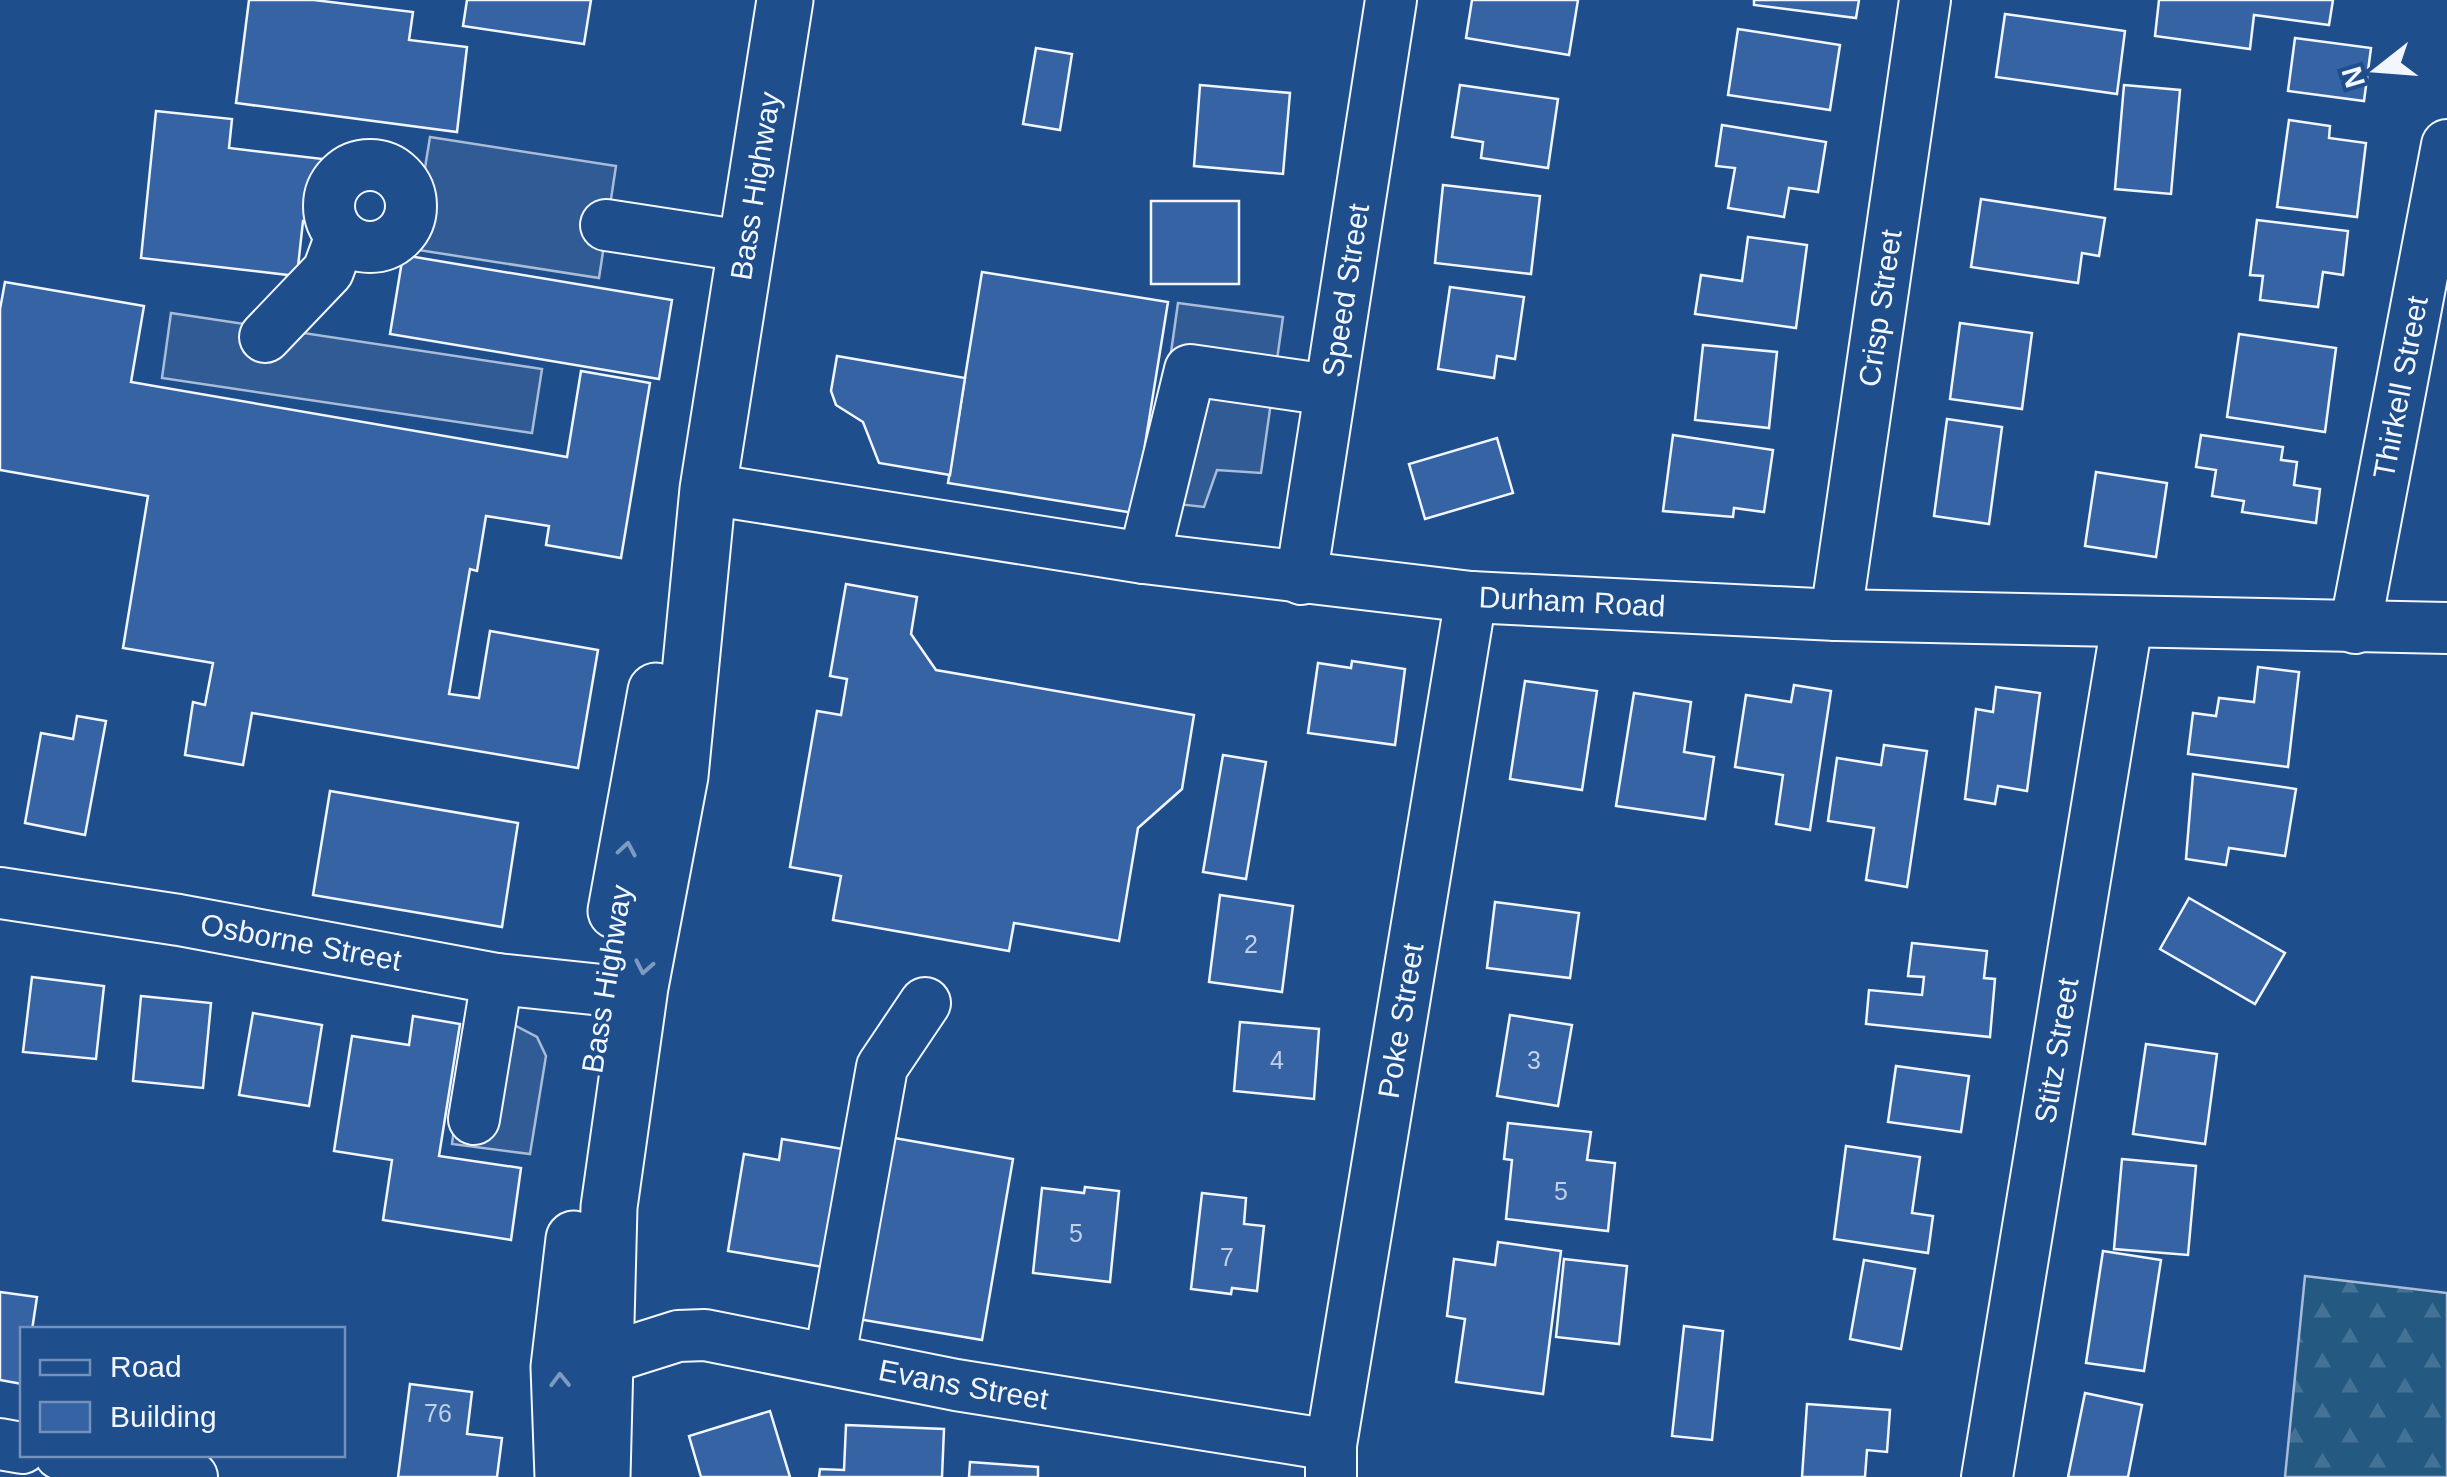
<svg xmlns="http://www.w3.org/2000/svg" width="2447" height="1477" font-family="Helvetica,sans-serif">
  <style>
    .forest { fill: url(#forest-firs); stroke: #a8bbd7; stroke-width: 2.5 }
    .parking { fill: #305b95; stroke: #a8bbd7; stroke-width: 2.5 }
    .building { fill: #3563a3; stroke: #f2f6ff; stroke-width: 2.5 }
    .lines { fill: none; stroke-linecap: round; stroke-linejoin: round }
    .minor-casing { stroke: #f2f6ff; stroke-width: 54 }
    .highway-casing { stroke: #f2f6ff; stroke-width: 59 }
    .minor { stroke: #1f4e8c; stroke-width: 50 }
    .highway { stroke: #1f4e8c; stroke-width: 55 }
    .oneway { stroke: #7e9ac0 }
    .labels { text-anchor: middle; stroke-width: 8; stroke-linejoin: round; paint-order: stroke }
    .number-label { font-size: 25px; fill: #c3d1e8 }
    .street-label { font-size: 30px; fill: #f2f6ff; stroke: #1f4e8c }
  </style>
  <defs>
    <pattern id="forest-firs" width="22" height="20" patternUnits="userSpaceOnUse" patternTransform="scale(2.5)"><rect width="22" height="20" fill="#245a82"/><path d="M5 1l3.5 6h-7zM16 11l3.5 6h-7z" fill="#447295"/></pattern>
  </defs>
  <rect width="100%" height="100%" fill="#1f4e8c"/>
  <path class="forest" d="M2305,1276L2447,1293V1477H2285Z"/>
  <g class="parking">
    <path d="M430,137L616,166L599,278L412,249Z"/>
    <path d="M1178,303L1283,317L1261,473L1217,470L1204,507L1150,501Z"/>
    <path d="M171,313L542,369L532,433L162,378Z"/>
    <path d="M468,1019L514,1025L537,1037L546,1056L530,1154L452,1144Z"/>
  </g>
  <g class="building">
    <path d="M249,0H314L413,12L409,40L467,47L457,132L236,103Z"/>
    <path d="M467,0H591L584,44L463,26Z"/>
    <path d="M1472,0H1578L1569,55L1466,38Z"/>
    <path d="M1754,0H1859L1856,18L1754,5Z"/>
    <path d="M2159,0H2333L2329,25L2254,15L2250,49L2155,36Z"/>
    <path d="M2005,14L2125,31L2117,94L1996,77Z"/>
    <path d="M1738,29L1840,45L1830,110L1728,95Z"/>
    <path d="M2295,38L2371,48L2364,101L2288,91Z"/>
    <path d="M1036,48L1072,54L1060,130L1023,124Z"/>
    <path d="M1200,85L1290,93L1283,174L1194,166Z"/>
    <path d="M1460,85L1558,99L1548,168L1481,158L1483,142L1452,137Z"/>
    <path d="M2124,85L2180,90L2171,194L2115,189Z"/>
    <path d="M156,111L232,119L229,148L323,159L316,222L303,221L297,276L141,258Z"/>
    <path d="M2289,120L2330,126L2329,138L2366,143L2357,217L2277,207Z"/>
    <path d="M1722,125L1826,142L1818,192L1789,188L1784,217L1728,208L1735,168L1716,166Z"/>
    <path d="M1443,185L1540,196L1531,274L1435,263Z"/>
    <path d="M1981,199L2105,218L2099,256L2082,253L2078,283L1971,267Z"/>
    <rect x="1151" y="201" width="88" height="83"/>
    <path d="M2257,220L2348,231L2343,275L2323,272L2318,307L2260,300L2263,276L2250,275Z"/>
    <path d="M1748,237L1807,245L1796,328L1695,314L1701,275L1742,281Z"/>
    <path d="M403,255L672,300L659,379L390,334Z"/>
    <path d="M982,272L1168,302L1134,513L948,483Z"/>
    <path d="M5,282L144,306L131,382L567,457L581,371L650,383L621,558L546,545L549,526L486,516L477,571L470,569L449,694L479,698L490,631L598,650L578,768L252,713L243,765L185,755L193,702L205,705L213,663L123,648L148,496L0,470V309Z"/>
    <path d="M1450,287L1524,297L1515,359L1497,356L1494,378L1438,369Z"/>
    <path d="M1960,323L2032,333L2022,409L1950,399Z"/>
    <path d="M2239,334L2336,348L2325,432L2227,417Z"/>
    <path d="M1703,345L1777,352L1769,428L1695,420Z"/>
    <path d="M837,356L965,378L950,475L879,463L863,422L836,405L831,391Z"/>
    <path d="M1947,419L2002,427L1989,524L1934,516Z"/>
    <path d="M1673,435L1773,450L1764,512L1734,508L1733,517L1663,511Z"/>
    <path d="M2201,435L2283,447L2281,460L2297,462L2294,485L2320,489L2316,523L2242,512L2244,501L2212,496L2216,470L2196,467Z"/>
    <path d="M1497,438L1513,493L1425,519L1409,464Z"/>
    <path d="M2096,472L2167,483L2156,557L2085,546Z"/>
    <path d="M846,584L917,597L911,634L936,670L1194,715L1182,789L1138,828L1119,941L1014,923L1009,951L833,920L841,876L790,867L817,711L841,715L847,679L830,676Z"/>
    <path d="M1352,661L1405,669L1395,745L1308,733L1318,663L1351,668Z"/>
    <path d="M2258,667L2299,672L2288,767L2188,754L2193,713L2216,716L2219,698L2254,702Z"/>
    <path d="M1525,681L1597,691L1582,790L1510,779Z"/>
    <path d="M1794,685L1831,691L1810,830L1776,824L1783,775L1735,767L1746,695L1791,702Z"/>
    <path d="M1996,687L2040,693L2027,791L1998,786L1995,804L1965,799L1976,709L1993,712Z"/>
    <path d="M1634,693L1691,702L1684,752L1714,757L1705,819L1616,806Z"/>
    <path d="M77,716L106,721L85,835L25,823L41,733L73,739Z"/>
    <path d="M1884,745L1927,751L1907,887L1866,880L1874,828L1828,821L1837,758L1881,765Z"/>
    <path d="M1223,755L1266,762L1246,879L1203,872Z"/>
    <path d="M2193,774L2296,789L2285,856L2229,848L2226,865L2186,859Z"/>
    <path d="M330,791L518,823L502,927L313,895Z"/>
    <path d="M1220,895L1293,906L1282,992L1209,982Z"/>
    <path d="M2189,898L2285,953L2255,1004L2160,949Z"/>
    <path d="M1495,902L1579,913L1570,978L1487,968Z"/>
    <path d="M1912,943L1987,951L1984,978L1995,979L1990,1037L1866,1024L1869,990L1922,995L1924,977L1908,976Z"/>
    <path d="M32,977L104,986L96,1059L23,1052Z"/>
    <path d="M141,996L211,1003L203,1088L133,1081Z"/>
    <path d="M253,1013L322,1025L309,1106L239,1095Z"/>
    <path d="M1510,1015L1572,1025L1558,1106L1497,1096Z"/>
    <path d="M413,1016L460,1024L439,1156L521,1168L511,1240L383,1220L392,1160L334,1151L352,1036L409,1045Z"/>
    <path d="M1240,1022L1319,1029L1314,1099L1234,1091Z"/>
    <path d="M2146,1044L2217,1054L2205,1144L2133,1134Z"/>
    <path d="M1896,1066L1969,1076L1961,1132L1888,1122Z"/>
    <path d="M1508,1123L1591,1132L1587,1160L1615,1163L1608,1231L1506,1219L1512,1160L1504,1159Z"/>
    <path d="M889,1137L1013,1159L982,1340L858,1319Z"/>
    <path d="M782,1139L843,1149L823,1267L728,1251L744,1154L779,1160Z"/>
    <path d="M1846,1146L1920,1157L1912,1213L1933,1216L1928,1253L1834,1239Z"/>
    <path d="M2122,1159L2196,1166L2188,1255L2114,1249Z"/>
    <path d="M1085,1187L1119,1191L1110,1282L1033,1273L1042,1188L1084,1193Z"/>
    <path d="M1202,1193L1246,1198L1244,1224L1264,1226L1257,1291L1232,1288L1231,1294L1191,1289Z"/>
    <path d="M1498,1242L1561,1251L1543,1394L1456,1382L1465,1319L1447,1316L1454,1259L1495,1265Z"/>
    <path d="M2103,1251L2161,1260L2144,1371L2086,1363Z"/>
    <path d="M1564,1259L1627,1266L1619,1344L1556,1337Z"/>
    <path d="M1864,1260L1915,1269L1901,1349L1850,1339Z"/>
    <path d="M0,1292L37,1297L32,1330H22V1384L0,1380Z"/>
    <path d="M1684,1326L1723,1331L1712,1440L1672,1436Z"/>
    <path d="M410,1384L472,1392L467,1434L502,1438L497,1477H398Z"/>
    <path d="M2085,1393L2142,1405L2128,1477H2068Z"/>
    <path d="M1807,1404L1890,1410L1887,1452L1867,1450L1865,1477H1802Z"/>
    <path d="M770,1411L790,1477H701L689,1436Z"/>
    <path d="M846,1425L944,1429L942,1477H819L820,1469L844,1470Z"/>
    <path d="M970,1462L1038,1467V1477H969Z"/>
  </g>
  <g class="lines">
    <g class="minor-casing">
      <g id="minor">
        <circle cx="370" cy="206" r="41"/>
        <path d="M606,225L743,246"/>
        <path d="M265,337L328,271L341,236"/>
        <path id="s1" d="M708,489L1144,558L1471,597L1836,615L2447,628"/>
        <path d="M1144,558L1190,370L1329,390"/>
        <path id="s2" d="M1301,579L1391,0"/>
        <path id="s3" d="M1836,615L1925,0"/>
        <path id="s4" d="M2355,628L2447,145"/>
        <path id="s5" d="M0,893L179,920L497,979L602,990"/>
        <path d="M474,1119L497,979"/>
        <path d="M830,1357L882,1067L925,1003"/>
        <path id="s6" d="M602,1360L678,1336L705,1335L956,1385L1331,1445"/>
        <path d="M0,1444L22,1448"/>
        <path d="M60,1454L192,1477"/>
        <path id="s7" d="M1331,1477V1445L1471,597"/>
        <path id="s8" d="M1987,1477L2127,623"/>
      </g>
    </g>
    <g class="highway-casing">
      <g id="highway">
        <path d="M616,911L656,691"/>
        <path d="M563,1477L559,1367L574,1239"/>
        <path id="s9" d="M602,1477L609,1207L640,987L680,776L708,489L785,0"/>
      </g>
    </g>
    <use href="#minor" class="minor"/>
    <use href="#highway" class="highway"/>
  </g>
  <defs><path id="oneway-chevron" d="M-2-3.5L2.5 0L-2 3.5" fill="none" stroke-width="1.6" stroke-linecap="round" stroke-linejoin="round" transform="scale(2.5)"/></defs>
  <g class="oneway">
    <use href="#oneway-chevron" transform="translate(627 849) rotate(-80)"/>
    <use href="#oneway-chevron" transform="translate(644 967) rotate(101)"/>
    <use href="#oneway-chevron" transform="translate(560 1380) rotate(-91)"/>
  </g>
  <g class="labels">
    <g class="number-label">
      <text x="1251" y="953">2</text>
      <text x="1277" y="1069">4</text>
      <text x="1534" y="1069">3</text>
      <text x="1561" y="1200">5</text>
      <text x="1076" y="1242">5</text>
      <text x="1227" y="1266">7</text>
      <text x="438" y="1422">76</text>
    </g>
    <g class="street-label">
      <text dy="10" stroke="none"><textPath href="#s9" startOffset="1302">Bass Highway</textPath></text>
      <text dy="10" stroke="none"><textPath href="#s2" startOffset="292">Speed Street</textPath></text>
      <text dy="10" stroke="none"><textPath href="#s3" startOffset="310">Crisp Street</textPath></text>
      <text dy="10" stroke="none"><textPath href="#s4" startOffset="245">Thirkell Street</textPath></text>
      <text dy="10" stroke="none"><textPath href="#s1" startOffset="872">Durham Road</textPath></text>
      <text dy="10" stroke="none"><textPath href="#s5" startOffset="305">Osborne Street</textPath></text>
      <text transform="translate(607 979) rotate(-81)" y="10">Bass Highway</text>
      <text dy="10" stroke="none"><textPath href="#s7" startOffset="462">Poke Street</textPath></text>
      <text dy="10" stroke="none"><textPath href="#s8" startOffset="432">Stitz Street</textPath></text>
      <text dy="10" stroke="none"><textPath href="#s6" startOffset="370">Evans Street</textPath></text>
    </g>
  </g>
  <rect x="20" y="1327" width="325" height="130" fill="#1f4e8c" stroke="#7391ba" stroke-width="2.5"/>
  <rect x="40" y="1360" width="50" height="15" fill="#1f4e8c" stroke="#7391ba" stroke-width="2.5"/>
  <text x="110" y="1377" font-size="30" fill="#f2f6ff">Road</text>
  <rect x="40" y="1402" width="50" height="30" fill="#3563a3" stroke="#7391ba" stroke-width="2.5"/>
  <text x="110" y="1427" font-size="30" fill="#f2f6ff">Building</text>
  <g transform="translate(2377 70) rotate(253)" stroke="#1f4e8c" stroke-width="8" paint-order="stroke">
  <path d="M0-8L18 38L0 25L-18 38Z" fill="#f2f6ff"/>
  <text y="-15" font-size="28" font-weight="bold" text-anchor="middle" fill="#f2f6ff">N</text>
  </g>
</svg>
